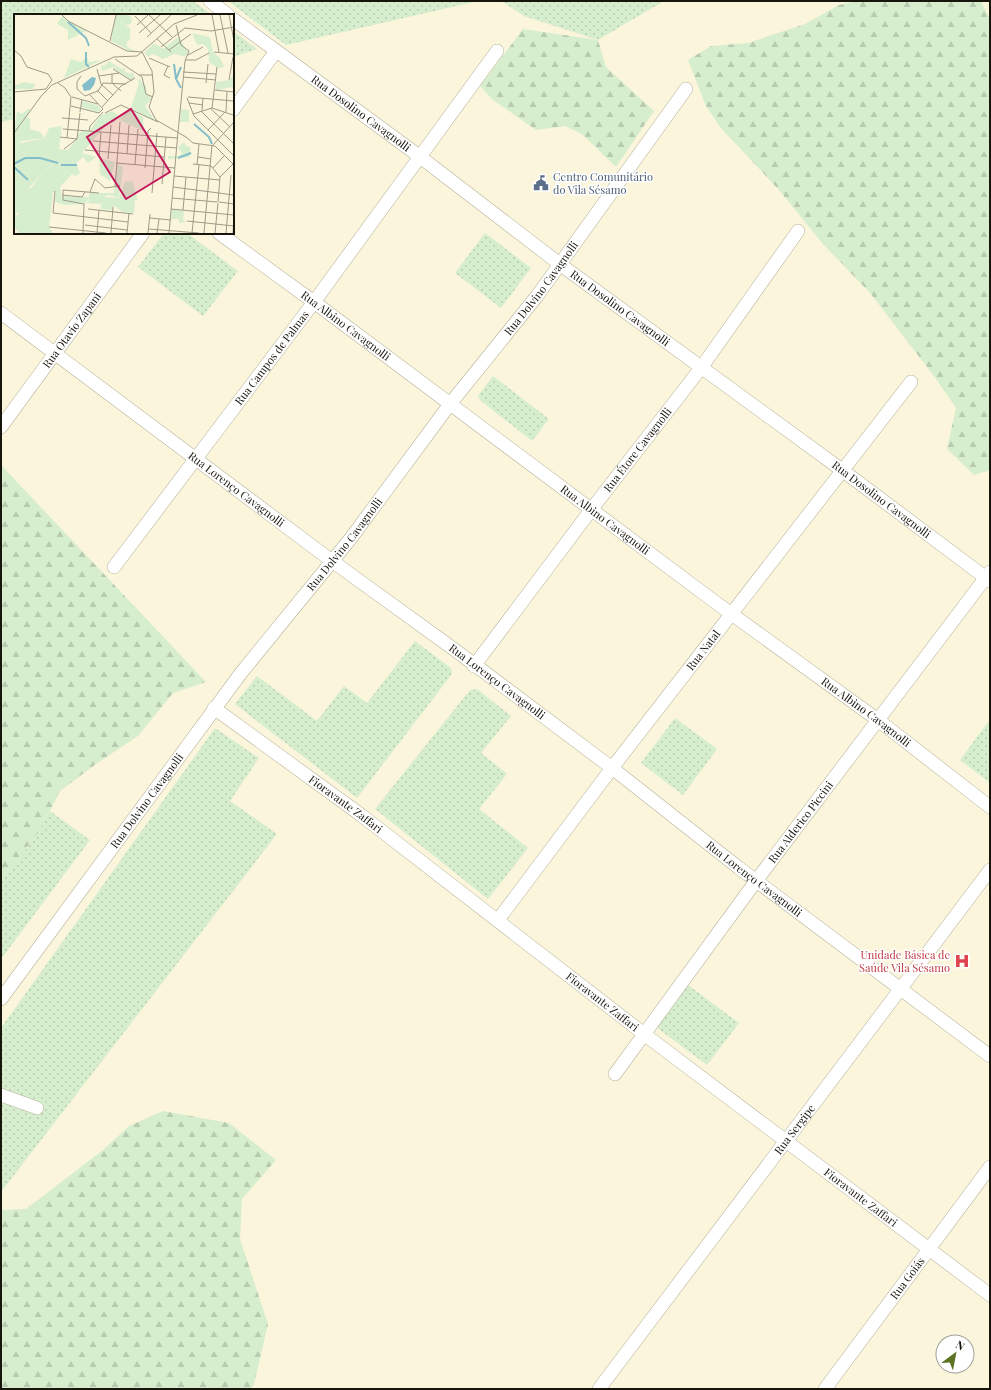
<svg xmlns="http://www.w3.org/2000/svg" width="991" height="1390" font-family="'Playfair Display',serif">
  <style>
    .grass { fill: url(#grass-dots) }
    .forest { fill: url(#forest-firs) }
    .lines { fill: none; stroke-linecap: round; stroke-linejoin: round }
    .street-casing { stroke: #b5b098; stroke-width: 14 }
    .street { stroke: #fff; stroke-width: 13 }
    .labels { text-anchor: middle; stroke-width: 3; stroke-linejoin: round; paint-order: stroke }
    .street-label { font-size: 11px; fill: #17150c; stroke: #fff }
    .service-label { font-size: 11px; fill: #4e5e75; stroke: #fff; text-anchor: start }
    .health-label { font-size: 11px; fill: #be3a42; stroke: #fff; text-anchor: end }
    .inset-river { fill: none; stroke: #84beca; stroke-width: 2 }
    .inset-road { fill: none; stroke: #a09b89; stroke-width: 1 }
    .view { fill: #c2185b; fill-opacity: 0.15; stroke: #c2185b; stroke-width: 2 }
    .inset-edge { fill: none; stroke: #17150c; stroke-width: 2 }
  </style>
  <defs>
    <pattern id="grass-dots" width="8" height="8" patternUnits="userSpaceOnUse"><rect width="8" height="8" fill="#d7eece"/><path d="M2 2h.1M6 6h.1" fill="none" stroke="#b8cbb0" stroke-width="1.8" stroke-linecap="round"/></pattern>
    <pattern id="forest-firs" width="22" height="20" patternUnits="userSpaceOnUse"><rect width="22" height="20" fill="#d7eece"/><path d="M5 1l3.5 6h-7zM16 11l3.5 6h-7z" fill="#b8cbb0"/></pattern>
  </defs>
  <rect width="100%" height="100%" fill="#fbf5dc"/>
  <g class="grass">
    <path d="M1,1H193L212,15H15V119L1,122Z"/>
    <path d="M228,1H478L286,45Z"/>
    <path d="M501,1H664L598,40L524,16Z"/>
    <path d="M233,31L257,49L233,57Z"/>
    <path d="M164,233H187L238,271L203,316L138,267Z"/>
    <path d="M485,233L531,268L501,308L455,273Z"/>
    <path d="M493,376L549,419L532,441L480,400L478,396Z"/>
    <path d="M415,641L451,668L452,674L357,798L235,704L257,676L317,721L344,686L367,703Z"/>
    <path d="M477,689L511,716L481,753L507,774L479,809L528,848L488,899L375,809L470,690Z"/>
    <path d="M675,718L717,749L683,795L641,763Z"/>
    <path d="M988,722L990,723V783L960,760Z"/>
    <path d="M215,728L259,758L230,801L277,834L1,1192V1028Z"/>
    <path d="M50,811L90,840L1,959V877C22,858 37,835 50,811Z"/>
    <path d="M688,985L739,1023L707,1065L656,1027Z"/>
  </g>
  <g class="forest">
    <path d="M857,1H981L990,19V470L974,475L947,449L956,408L934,376L870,293L823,244L779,190L720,127L706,106L688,60L711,46L748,43L805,24L839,5Z"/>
    <path d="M523,29L598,40L606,67L654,111L616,167L582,134L565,126L536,130L493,100L480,86Z"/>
    <path d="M1,465L206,682L173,693L138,736L96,764L60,791L40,830L14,865L1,877Z"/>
    <path d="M163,1111L229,1123L276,1160L242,1199L240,1239L268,1324L254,1384L251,1389H1V1210L26,1209L103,1150L129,1126Z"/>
  </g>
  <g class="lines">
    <g class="street-casing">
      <g id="street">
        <path d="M210,1L228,15"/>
        <path id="s1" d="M233,19L419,156L561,265L842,470L990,581"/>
        <path d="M233,110L276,51"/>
        <path id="s2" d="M219,233L314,302L715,602L878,720L990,807"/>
        <path id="s3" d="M1,313L332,561L455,650L612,768L739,868L990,1056"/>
        <path id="s4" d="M1,427L143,233"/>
        <path id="s5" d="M114,567L314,302L497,51"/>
        <path id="s6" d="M474,666L591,510L701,368L798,231"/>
        <path id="s7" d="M214,708L361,815L644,1034L990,1295"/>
        <path id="s8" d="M498,920L612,768L911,382"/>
        <path id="s9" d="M1,999L241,673L351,538L450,404L537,296L686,89"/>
        <path id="s10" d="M615,1074L756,881L990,572"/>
        <path d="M1,1095L37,1108"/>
        <path id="s11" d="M599,1389L990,870"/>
        <path id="s12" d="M825,1389L990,1167"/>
      </g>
    </g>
    <use href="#street" class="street"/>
  </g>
  <defs>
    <g id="civic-bare" transform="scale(1.2)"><path d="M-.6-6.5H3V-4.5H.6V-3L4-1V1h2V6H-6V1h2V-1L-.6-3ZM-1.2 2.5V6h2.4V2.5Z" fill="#5c6f8a" stroke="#fff" stroke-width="2.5" paint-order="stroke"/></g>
    <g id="hospital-bare" transform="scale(1.2)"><path d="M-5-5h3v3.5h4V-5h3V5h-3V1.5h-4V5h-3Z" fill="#e0444e" stroke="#fff" stroke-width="2.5" paint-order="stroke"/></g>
  </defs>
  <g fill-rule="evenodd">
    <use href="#civic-bare" x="541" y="183"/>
    <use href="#hospital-bare" x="962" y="961"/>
  </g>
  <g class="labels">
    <g class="street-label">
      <text dy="4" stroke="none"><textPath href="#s1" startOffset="159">Rua Dosolino Cavagnolli</textPath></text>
      <text dy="4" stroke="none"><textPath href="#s9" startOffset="893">Rua Dolvino Cavagnolli</textPath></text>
      <text dy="4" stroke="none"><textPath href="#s1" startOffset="483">Rua Dosolino Cavagnolli</textPath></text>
      <text dy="4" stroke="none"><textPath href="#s2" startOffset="157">Rua Albino Cavagnolli</textPath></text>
      <text dy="4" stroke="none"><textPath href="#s4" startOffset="120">Rua Otavio Zapani</textPath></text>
      <text dy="4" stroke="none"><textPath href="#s5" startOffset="262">Rua Campos de Palmas</textPath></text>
      <text dy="4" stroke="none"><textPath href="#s6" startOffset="271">Rua Étore Cavagnolli</textPath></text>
      <text dy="4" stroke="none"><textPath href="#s3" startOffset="294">Rua Lorenço Cavagnolli</textPath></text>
      <text dy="4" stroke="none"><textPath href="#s1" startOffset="807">Rua Dosolino Cavagnolli</textPath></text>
      <text dy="4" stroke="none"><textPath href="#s2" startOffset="481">Rua Albino Cavagnolli</textPath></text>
      <text dy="4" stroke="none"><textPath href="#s9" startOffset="570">Rua Dolvino Cavagnolli</textPath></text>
      <text dy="4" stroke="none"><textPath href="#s8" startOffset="339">Rua Natal</textPath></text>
      <text dy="4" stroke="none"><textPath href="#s3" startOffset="618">Rua Lorenço Cavagnolli</textPath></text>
      <text dy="4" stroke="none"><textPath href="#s2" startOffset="805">Rua Albino Cavagnolli</textPath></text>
      <text dy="4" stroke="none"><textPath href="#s9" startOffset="246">Rua Dolvino Cavagnolli</textPath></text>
      <text dy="4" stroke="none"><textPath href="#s7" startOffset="163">Fioravante Zaffari</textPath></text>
      <text dy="4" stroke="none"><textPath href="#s10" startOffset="313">Rua Alderico Piccini</textPath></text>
      <text dy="4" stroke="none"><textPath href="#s3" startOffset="942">Rua Lorenço Cavagnolli</textPath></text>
      <text dy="4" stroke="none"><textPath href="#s7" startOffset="487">Fioravante Zaffari</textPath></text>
      <text dy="4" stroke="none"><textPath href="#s11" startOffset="325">Rua Sergipe</textPath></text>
      <text dy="4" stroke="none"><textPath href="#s7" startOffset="811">Fioravante Zaffari</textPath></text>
      <text dy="4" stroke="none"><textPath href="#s12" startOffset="138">Rua Goiás</textPath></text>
    </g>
    <g class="service-label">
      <text x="553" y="181">Centro Comunitário<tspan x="553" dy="13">do Vila Sésamo</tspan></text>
    </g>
    <g class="health-label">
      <text x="950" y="959">Unidade Básica de<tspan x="950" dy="13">Saúde Vila Sésamo</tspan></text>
    </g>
  </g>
  <g transform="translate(14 14)">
    <rect width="220" height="220" fill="#fbf5dc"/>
    <path d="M102,1H111L107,8L116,14V24L112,31L116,35L123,36L116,37L97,27ZM140,29L149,35V45L139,40L134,43L132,41L131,38ZM103,52L108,55L112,54L110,57L116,60L118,58L121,63L118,66L99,54ZM124,62V66L127,65V68L132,71V80L138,84L131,92L142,108L117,94L125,69L123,64ZM217,63H220V73L202,76V68L216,66ZM68,87L83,91L87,95L85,98L67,93ZM16,96L13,103L16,105V115L26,118L31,124L7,127L2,132L4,137L10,139L14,151L5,153L12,160L10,167L0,162V154L4,149H0V124ZM98,97L104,101L101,108L95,109L87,117L76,116L87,101ZM69,117L86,118L68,139L82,143L74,149L69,143L59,152L48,151L52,157L50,162L31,175L13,196L0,200V184L18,173L27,160L41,149L45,135L54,136L64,124V120ZM103,150L109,153L105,184L96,181L91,182L88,190L72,189L75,187V179H100Z" fill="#d7eece"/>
    <path d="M108 6a5 5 0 1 1 10 0a5 5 0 1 1-10 0ZM48,2L52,6L72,17L54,26V16L43,10ZM178,19L196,23L199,38L206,44L210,53L204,54L195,48L194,35L189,30L183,31ZM164,23L174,38L171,43L161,40L149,45V35ZM73,43L75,48L88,46L50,64L57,45L67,48ZM10,68L21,70L19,75H1L0,72ZM15,94L16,96L0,124L3,97L8,100ZM115,95L129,103L130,117L105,106ZM48,112L44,143L40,149L27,160L8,182L0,184V162L10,167L12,160L5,153L13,151L10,139L4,137L2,130L31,124L35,114ZM170,128L172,132L176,133V143L154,145V142H166L168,139L164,133ZM85,144L101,148L96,167L86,160ZM62,149L66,159L62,162L58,160L46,173L48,184L49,185L48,182L76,183L71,190L51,191L41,188L42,177L39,178L35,213L39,219H34L12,202L13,196L31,175L50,162L52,157L48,151ZM118,167L124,186H121L120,199L109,198L100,192L98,196L86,195L90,183L105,184L111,168ZM0,200L3,201L17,219H5L1,214Z" fill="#d7eece"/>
    <path d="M95,47L103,52L88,57L87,51L91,52ZM167,95L175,96V108H166ZM9,195H13L22,207L35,211V219H15L7,214L3,201ZM158,195L170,197L169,206L173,208L165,209V205H157Z" fill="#d7eece"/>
    <path d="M78,63L82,64L80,71L76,76L70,77L68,71Z" fill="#84beca"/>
    <path class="inset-river" d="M54,8L72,24L75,32M72,38V50L75,53M160,50L162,65L167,74M162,65L167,53M180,110L195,123L198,130M164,144L177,139M0,150L11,144H26L44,149M47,151H63M0,153L14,166"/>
    <path class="inset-road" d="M48,1L54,7L113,37L128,38M135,1L158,23M198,1L205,38M206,1L214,39M215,1L220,27M121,2L137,19M123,11L134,1M162,11L167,31L175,37L171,47L164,118M125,19L146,1M133,23L157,1M143,25L157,38M96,27L102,1M147,33L171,14L197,17L220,13M0,36L7,42L13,53L34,60L38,66L32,75L0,78M155,36L177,20M128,38L138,57L140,78L135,93L142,106L172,123L179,129L201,132L220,151M200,38L220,40M174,41L189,33M135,44L156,53M101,45L128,63L132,80L139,83M171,46H182L195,39M154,52L150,61L156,64M83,55L87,70L99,81M99,55L118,67M169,58L202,60M98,60V69L107,77M125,61H138M67,62L63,68V75L71,82L84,77L89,69L112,70M85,62L105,59M169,63L202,66M215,66L219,43M44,69L51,74L57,83L53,124M192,69L194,50M201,76L220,78M84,77L94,87M58,83L84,90M174,83L220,87M173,84L180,102L220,142M175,89L189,91M57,92L85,99L89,95L76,81M88,93L107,72L121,64M196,94L216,113M198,94L203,53M187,97L220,130M188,97L189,84M66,98L68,85M212,98L213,78M91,99L107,91L144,108M179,100L198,94L219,101M48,104L74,106M49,115L164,124M194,116L211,98M75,117L76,112L89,98M0,119L28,81L38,71L100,43L123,42L160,10L183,1M46,123L63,125M63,125L66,99M79,127L163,134M199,131L220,108M50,135L63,125M71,136L150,143M113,140L115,111M85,143L87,118M184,143L197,145M94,145L97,111M102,149L161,154M121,150L124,115M179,150L197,152L206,163M183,151L185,130M131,154L134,117L137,114M199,154L210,142M160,162L206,166M148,170L152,123M101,173L106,108M159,173L220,181M41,177L39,199L114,208M76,178L81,165L91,174L106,172M138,179L143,119M48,181L68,183L71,178M158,184L203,188M204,188L206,163L219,150M205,188L220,190M74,195L119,200M157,195L220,201M169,196L172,163M136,204L157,206M173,207L220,212M71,211L113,216M35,213L92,219M135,215L185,219M69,219L70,190L49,186V176L85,179M83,219L85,196M97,219L99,193M113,219L115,199M134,219L136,200M143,219L145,205M155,219L164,118M178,219L185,151M190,219L198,131M201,219L204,189M212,219L217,161M219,219L220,205"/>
    <path class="view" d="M117,95L156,158L112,185L73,123Z"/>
    <rect width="220" height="220" class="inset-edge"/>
  </g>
  <rect width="991" height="1390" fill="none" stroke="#17150c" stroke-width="4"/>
  <g transform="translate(955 1354) rotate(32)"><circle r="19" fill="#ffffff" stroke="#a2a19e"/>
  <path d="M0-3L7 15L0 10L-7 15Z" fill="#5d7323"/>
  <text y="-6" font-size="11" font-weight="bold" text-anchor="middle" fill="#17150c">N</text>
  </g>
</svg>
